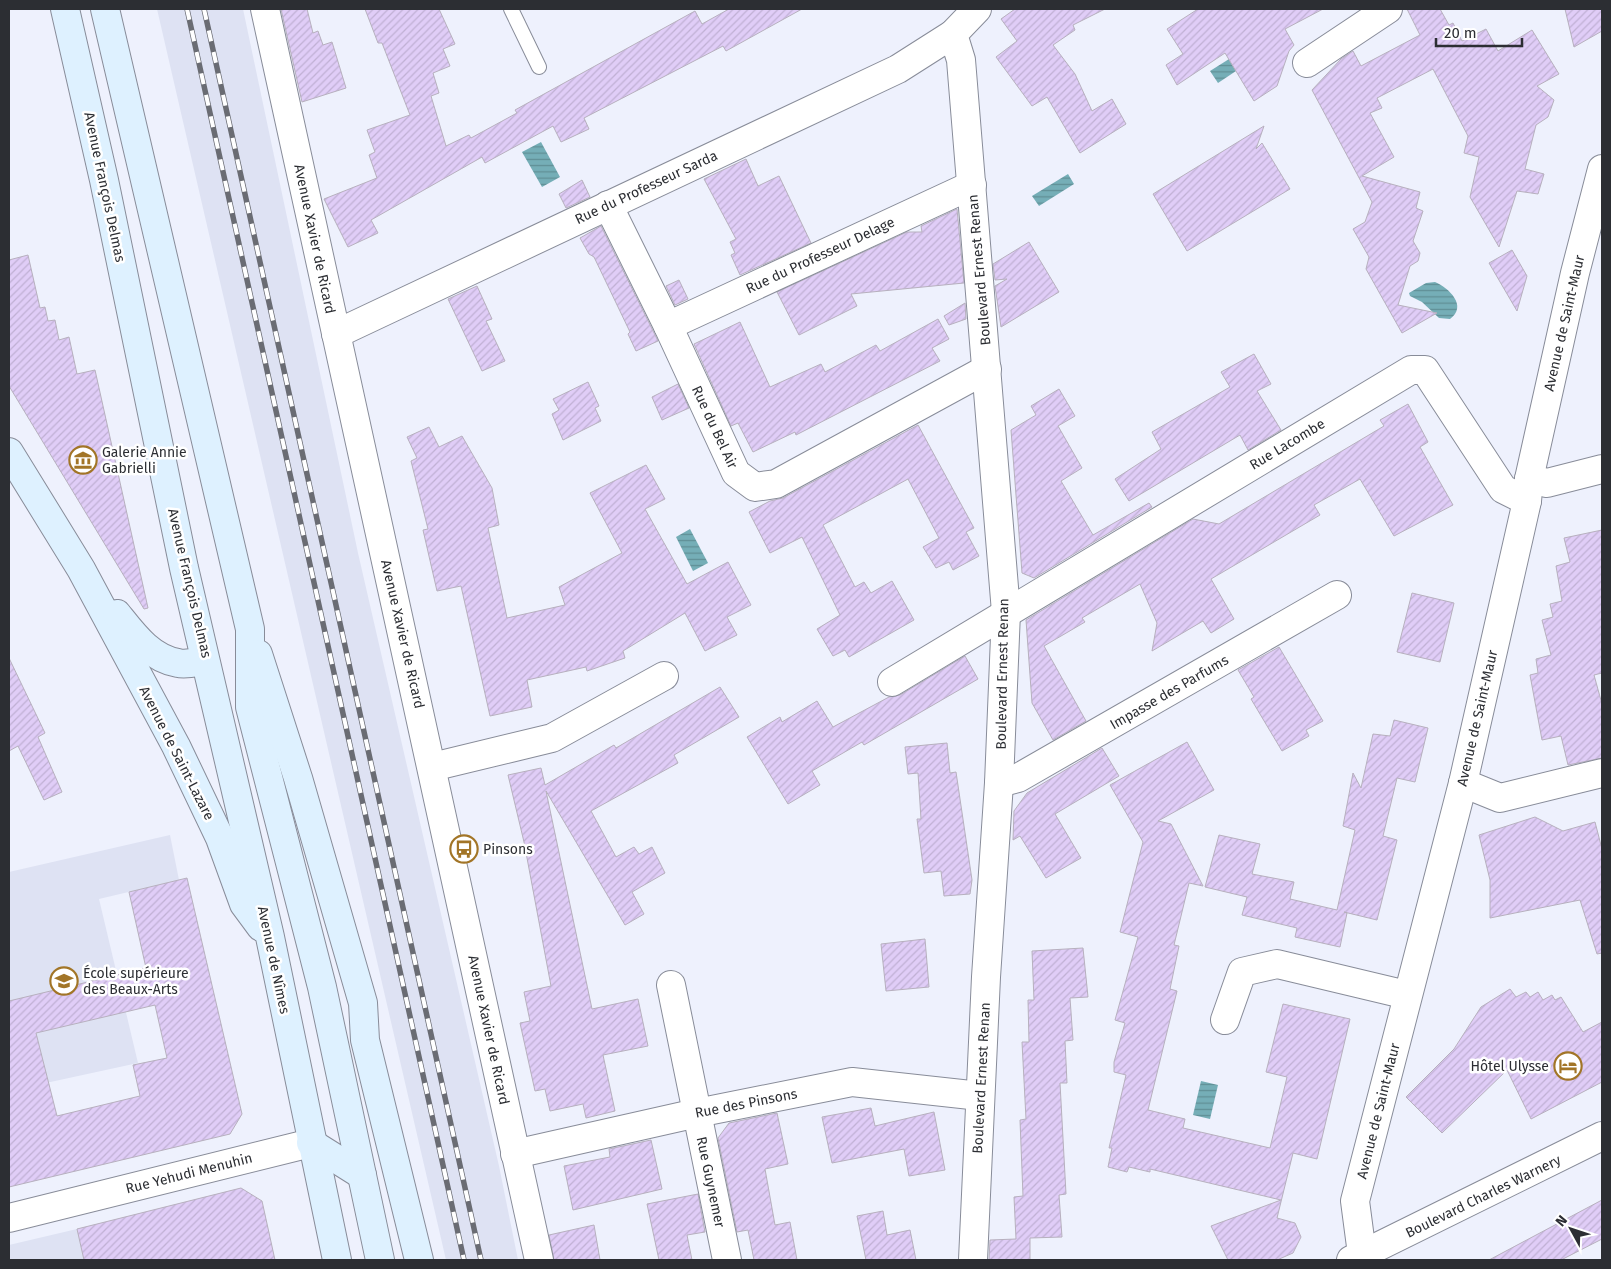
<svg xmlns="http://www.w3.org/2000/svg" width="1611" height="1269" font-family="'Fira Sans',sans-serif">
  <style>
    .built { fill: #dee2f3 }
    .water { fill: url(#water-rules) }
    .building { fill: url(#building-hatch); stroke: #b7b0be; fill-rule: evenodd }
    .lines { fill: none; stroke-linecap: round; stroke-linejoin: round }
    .lane-casing { stroke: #888c99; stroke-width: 16 }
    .street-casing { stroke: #888c99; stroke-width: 30 }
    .secondary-casing { stroke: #888c99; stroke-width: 30 }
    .lane { stroke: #fff; stroke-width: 14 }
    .street { stroke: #fff; stroke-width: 28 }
    .secondary { stroke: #def1ff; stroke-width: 28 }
    .rail-casing { stroke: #6a6c73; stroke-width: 5.5 }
    .rail { stroke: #fff; stroke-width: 4; stroke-dasharray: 11; stroke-linecap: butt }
    .labels { text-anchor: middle; stroke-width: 5; stroke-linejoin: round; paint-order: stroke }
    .street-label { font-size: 14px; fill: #2c2e33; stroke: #fff }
    .poi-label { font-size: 14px; fill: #2c2e33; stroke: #fff; text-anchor: start }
  </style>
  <defs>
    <pattern id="water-rules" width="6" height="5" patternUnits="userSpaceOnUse" patternTransform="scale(1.25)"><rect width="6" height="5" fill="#75aeb7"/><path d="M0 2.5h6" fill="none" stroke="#608e95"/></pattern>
    <pattern id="building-hatch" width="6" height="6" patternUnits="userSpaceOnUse" patternTransform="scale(1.25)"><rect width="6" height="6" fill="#e0cdf7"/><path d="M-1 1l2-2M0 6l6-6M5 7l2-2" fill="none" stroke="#c0b0d4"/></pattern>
  </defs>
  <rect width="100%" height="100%" fill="#eef1fd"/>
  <g class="built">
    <path d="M157,9H243L358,553L499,1166L518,1260H446Z"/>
    <path d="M170,835L179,880L99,899L138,1063L9,1091V872Z"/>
    <path d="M77,1229L84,1260H9V1245Z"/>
  </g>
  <g class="water">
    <path d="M1253,44L1260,55L1218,83L1210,71Z"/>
    <path d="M541,142L560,177L542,187L522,152Z"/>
    <path d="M1068,174L1074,184L1039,206L1032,196Z"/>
    <path d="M1435,282C1449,288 1468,306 1450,319L1439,318L1422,302L1410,296L1409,293L1426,283Z"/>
    <path d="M690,529L708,563L693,571L676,537Z"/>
    <path d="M1201,1081L1218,1085L1210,1119L1193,1115Z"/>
  </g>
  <g class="building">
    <path d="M281,9H307L313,33L318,31L323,45L332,42L346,88L302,102Z"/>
    <path d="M365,9H439L455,44L443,49L450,66L433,73L439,93L431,96L446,146L469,135L471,138L517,113L515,110L695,11L702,24L729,9H802L726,51L723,46L584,118L589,129L561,142L553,126L485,163L482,157L371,220L378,233L348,247L324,199L377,178L369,155L375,152L367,130L410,115L382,43H378Z"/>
    <path d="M1015,9H1105L1073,25L1075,30L1053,45L1075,74L1092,111L1112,99L1126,124L1080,153L1047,97L1032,106L996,57L1017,41L1001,19Z"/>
    <path d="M1198,9H1323L1285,29L1294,45L1289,51L1277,86L1254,101L1225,53L1177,85L1166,65L1183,54L1167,29Z"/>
    <path d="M1407,9H1440L1449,25L1453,23L1462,41L1486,29L1498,51L1532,30L1559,74L1537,86L1554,100L1548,117L1536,125L1525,169L1544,174L1538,194L1517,191L1499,247L1470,197L1479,157L1464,153L1468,136L1433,69L1377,98L1382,108L1370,113L1394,157L1362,176L1420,192L1416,208L1423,211L1413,241L1420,253L1418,261L1410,266L1398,305L1437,313L1402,333L1366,269L1369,257L1353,229L1365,222L1372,202L1312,90L1341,59L1353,51L1361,66L1420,35Z"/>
    <path d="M1565,9H1602V31L1574,47Z"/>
    <path d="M1264,126L1256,149L1262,143L1290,189L1187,251L1153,194Z"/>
    <path d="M746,159L758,186L779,176L811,243L740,275L731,255L735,253L730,242L736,239L704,179Z"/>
    <path d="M582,180L590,197L566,208L559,194Z"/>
    <path d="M957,209L964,283L851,294L857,306L799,335L777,292L907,232H922L921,226Z"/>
    <path d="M601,226L658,341L636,351L628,334L630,332L594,257L589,254L580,238Z"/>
    <path d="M1029,242L1059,292L1001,327L995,286L1007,279L995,280L993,264Z"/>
    <path d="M1512,250L1527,276L1517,311L1489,263Z"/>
    <path d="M28,255L40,308L45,307L48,321L55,320L59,340L69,337L77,374L95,370L148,608L144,609L9,386V260Z"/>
    <path d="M679,280L688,299L675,305L666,286Z"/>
    <path d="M477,286L492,319L486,321L505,361L482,371L448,299Z"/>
    <path d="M965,303L966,319L949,325L944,316Z"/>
    <path d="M938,319L949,339L932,348L940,361L796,435L795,432L753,452L738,423L731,426L694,344L740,322L770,387L821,364L825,372L876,345L880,351Z"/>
    <path d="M1254,354L1271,384L1257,391L1281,430L1248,450L1240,435L1129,501L1115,479L1161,449L1152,432L1230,387L1221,372Z"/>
    <path d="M588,382L599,406L595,408L601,421L563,440L552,414L559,410L553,399Z"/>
    <path d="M678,384L689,408L662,420L652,397Z"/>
    <path d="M1059,389L1075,416L1058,426L1082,468L1061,481L1093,535L1149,503L1152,507L1034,578L1022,573L1011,430L1036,415L1031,406Z"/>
    <path d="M1408,404L1428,442L1420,447L1453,505L1394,536L1360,479L1314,505L1320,515L1211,579L1234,619L1211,633L1203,621L1152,651L1157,623L1140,584L1082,618L1085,622L1044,646L1086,721L1053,740L1032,703L1026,620L1193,519L1219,524L1384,426L1380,420Z"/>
    <path d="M918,425L974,528L966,532L979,556L953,570L949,562L936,568L923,547L939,538L908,479L823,525L855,587L864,582L871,593L892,581L914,620L849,657L845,650L833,656L817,629L840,615L802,537L770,553L749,512L770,501L783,498Z"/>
    <path d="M429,427L439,447L462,436L492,488L499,525L488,528L507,618L565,605L559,587L622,553L590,493L646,465L665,499L645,509L687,584L728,562L751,605L727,617L737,635L705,651L685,613L623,651L625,658L587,671L586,667L527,680L532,707L490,716L461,586L437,591L423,530L428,529L411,461L417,458L407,437Z"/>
    <path d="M1602,530V673L1594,675L1602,704V758L1568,765L1561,736L1542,740L1530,675L1538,673L1536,659L1551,655L1542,620L1553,617L1550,604L1562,601L1556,566L1570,562L1564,538Z"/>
    <path d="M1412,593L1454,603L1440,662L1397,652Z"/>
    <path d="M1279,647L1323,721L1306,730L1309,736L1282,751L1251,699L1254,697L1238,670Z"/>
    <path d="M965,656L978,679L864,745L862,742L812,771L820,785L788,804L747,737L780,717L782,722L817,701L833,727L889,697L900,695Z"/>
    <path d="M9,658L45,733L38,737L62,792L44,800L18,746L9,751Z"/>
    <path d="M720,687L739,717L674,755L678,763L591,811L616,857L634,847L639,854L652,847L665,873L632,892L644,914L625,925L546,791L592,1009L638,999L648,1046L603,1055L615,1111L586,1118L583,1104L550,1111L545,1089L535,1091L520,1023L530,1021L524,992L551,986L524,842L508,775L541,768L545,785L614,745L616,748Z"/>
    <path d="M1394,720L1428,728L1415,782L1397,778L1383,836L1397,840L1377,920L1344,912L1347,913L1340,947L1295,937L1297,928L1242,915L1247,897L1205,887L1219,835L1260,844L1252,874L1294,882L1290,899L1337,910L1355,830L1343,826L1353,773L1361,788L1373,734L1390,736Z"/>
    <path d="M1187,742L1214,790L1158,821L1171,824L1203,886L1189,883L1174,945L1179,946L1170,989L1177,991L1148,1110L1185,1119L1183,1128L1270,1148L1287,1077L1266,1072L1283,1004L1350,1019L1317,1159L1293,1153L1277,1218L1295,1223L1301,1237L1293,1253L1277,1260H1228L1211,1226L1281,1200L1150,1169V1172L1129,1167L1127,1172L1108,1167L1112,1148H1109L1126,1075L1114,1072V1062L1125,1023L1115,1020L1138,937L1120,932L1143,842L1110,785Z"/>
    <path d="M947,743L950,773L956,772L972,880L970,894L944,896L941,871L924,873L917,819H921L918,773L908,774L905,747Z"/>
    <path d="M1102,748L1119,776L1055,814L1081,858L1046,878L1020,836L1013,840L1014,811L1027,793Z"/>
    <path d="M1535,817L1563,831L1595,822L1602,849V953L1597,954L1580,900L1490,918V880L1479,835Z"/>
    <path d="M187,878L242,1114L230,1134L9,1187V1001L146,968L129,892ZM155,1005L167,1058L133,1065L140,1096L57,1116L36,1033Z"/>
    <path d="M925,939L929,987L886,991L881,944Z"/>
    <path d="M1083,948L1088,997L1070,998L1073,1040L1065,1041L1067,1083H1060L1066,1194L1059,1195L1062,1237L1030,1238V1260H989L990,1240L1016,1239L1014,1197L1023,1196L1020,1120L1026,1119L1022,1042H1029L1028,1000H1034L1032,951Z"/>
    <path d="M1510,989L1516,997L1526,992L1530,997L1538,992L1543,1000L1552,995L1555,1000L1561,997L1583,1032L1602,1022V1082L1531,1119L1507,1070L1442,1133L1406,1097L1454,1049L1481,1007Z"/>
    <path d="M871,1108L875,1126L934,1112L945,1170L909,1176L904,1149L832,1163L822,1117Z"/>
    <path d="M777,1113L788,1164L765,1169L775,1225L790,1222L797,1260H754L748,1230L737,1232L718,1138L729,1123Z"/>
    <path d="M651,1140L662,1189L573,1210L564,1166L610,1157L609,1149Z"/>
    <path d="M241,1188L262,1201L275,1260H84L77,1229Z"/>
    <path d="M698,1194L705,1232L687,1235L692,1260H659L647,1204Z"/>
    <path d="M1602,1200V1239L1561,1260H1489Z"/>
    <path d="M883,1211L887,1235L910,1230L916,1260H866L857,1216Z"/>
    <path d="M594,1225L600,1260H554L549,1235Z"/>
  </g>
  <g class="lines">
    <g class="lane-casing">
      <path id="lane" d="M511,9L539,67"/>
    </g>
    <g class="street-casing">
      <g id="street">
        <path d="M265,9L539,1260"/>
        <path d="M1307,63L1388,9"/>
        <path d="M608,205L668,326L736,473L755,487L776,484L987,369"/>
        <path d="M668,326L972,185"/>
        <path d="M336,334L898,69L953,34"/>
        <path d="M1529,479L1547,483L1602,469"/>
        <path d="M892,682L1411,370H1425L1503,489L1527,501"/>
        <path d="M432,767L552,738L664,676"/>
        <path d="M999,783L1018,778L1337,595"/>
        <path d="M1463,783L1500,798L1602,773"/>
        <path d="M671,985L727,1260"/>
        <path d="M1225,1020L1242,972L1277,964L1407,995"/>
        <path d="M515,1154L697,1113L852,1082L980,1096"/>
        <path d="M9,1218L311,1143"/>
        <path d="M1362,1254L1355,1201L1463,783L1527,501L1529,479L1575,273L1602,169"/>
        <path d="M973,1260L986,977L999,783L1006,612L961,60L953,34L977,9"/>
        <path d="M1351,1260L1602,1136"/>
      </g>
    </g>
    <g class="secondary-casing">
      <g id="secondary">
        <path d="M65,9L104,180L184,568L270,937L337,1260"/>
        <path d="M105,9L250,629V707L322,987L380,1260"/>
        <path d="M9,452L81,569L176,746L220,838L244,904L261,927"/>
        <path d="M117,614C133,634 150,658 178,663C186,665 197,662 205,661"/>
        <path d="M258,654L298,778L363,1003L365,1040L419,1260"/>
        <path d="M311,1143L362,1175"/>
      </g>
    </g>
    <use href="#lane" class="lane"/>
    <use href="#street" class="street"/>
    <use href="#secondary" class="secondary"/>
    <g class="rail-casing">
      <g id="rail">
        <path d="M187,9L464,1260"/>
        <path d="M204,9L481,1260"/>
      </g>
    </g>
    <use href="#rail" class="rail"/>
  </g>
  <defs>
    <g id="museum-ring" transform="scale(1.4375)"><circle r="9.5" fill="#fff" stroke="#a27527" stroke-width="1.5"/><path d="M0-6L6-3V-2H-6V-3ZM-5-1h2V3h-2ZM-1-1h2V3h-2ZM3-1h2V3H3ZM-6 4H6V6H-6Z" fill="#a27527"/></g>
    <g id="bus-ring" transform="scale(1.4375)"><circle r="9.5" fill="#fff" stroke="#a27527" stroke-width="1.5"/><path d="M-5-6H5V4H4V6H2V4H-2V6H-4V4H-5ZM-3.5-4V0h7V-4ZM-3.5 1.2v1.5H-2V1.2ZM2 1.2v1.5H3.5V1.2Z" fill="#a27527"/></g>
    <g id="university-ring" transform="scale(1.4375)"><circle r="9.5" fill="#fff" stroke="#a27527" stroke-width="1.5"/><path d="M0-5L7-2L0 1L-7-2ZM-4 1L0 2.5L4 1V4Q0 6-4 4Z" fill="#a27527"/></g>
    <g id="hotel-ring" transform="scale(1.4375)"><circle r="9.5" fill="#fff" stroke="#a27527" stroke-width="1.5"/><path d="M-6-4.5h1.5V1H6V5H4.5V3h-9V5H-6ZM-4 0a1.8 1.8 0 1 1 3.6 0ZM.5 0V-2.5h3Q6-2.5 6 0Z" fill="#a27527"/></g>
  </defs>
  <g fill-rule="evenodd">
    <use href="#museum-ring" x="83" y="460"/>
    <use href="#bus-ring" x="464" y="849"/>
    <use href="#university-ring" x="64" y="981"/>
    <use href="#hotel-ring" x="1568" y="1066"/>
  </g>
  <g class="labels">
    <g class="street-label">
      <text transform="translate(105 187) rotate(78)" y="5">Avenue François Delmas</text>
      <text transform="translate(646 187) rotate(-25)" y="5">Rue du Professeur Sarda</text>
      <text transform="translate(315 239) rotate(78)" y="5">Avenue Xavier de Ricard</text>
      <text transform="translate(820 255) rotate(-25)" y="5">Rue du Professeur Delage</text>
      <text transform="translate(979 270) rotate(-95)" y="5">Boulevard Ernest Renan</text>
      <text transform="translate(1564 323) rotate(-77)" y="5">Avenue de Saint-Maur</text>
      <text transform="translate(715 427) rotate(65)" y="5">Rue du Bel Air</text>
      <text transform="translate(1287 444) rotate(-31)" y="5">Rue Lacombe</text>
      <text transform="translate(190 583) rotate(77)" y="5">Avenue François Delmas</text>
      <text transform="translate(403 634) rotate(77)" y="5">Avenue Xavier de Ricard</text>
      <text transform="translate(1002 674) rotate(-89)" y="5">Boulevard Ernest Renan</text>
      <text transform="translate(1169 692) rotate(-30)" y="5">Impasse des Parfums</text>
      <text transform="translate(1477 718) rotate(-77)" y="5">Avenue de Saint-Maur</text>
      <text transform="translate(177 753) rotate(63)" y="5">Avenue de Saint-Lazare</text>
      <text transform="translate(274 960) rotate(78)" y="5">Avenue de Nîmes</text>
      <text transform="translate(489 1030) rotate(78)" y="5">Avenue Xavier de Ricard</text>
      <text transform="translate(981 1078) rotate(-87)" y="5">Boulevard Ernest Renan</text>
      <text transform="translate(746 1103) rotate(-11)" y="5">Rue des Pinsons</text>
      <text transform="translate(1378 1111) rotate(-76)" y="5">Avenue de Saint-Maur</text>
      <text transform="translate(189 1173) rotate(-14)" y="5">Rue Yehudi Menuhin</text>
      <text transform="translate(711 1182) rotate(78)" y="5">Rue Guynemer</text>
      <text transform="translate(1483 1196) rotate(-26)" y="5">Boulevard Charles Warnery</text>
    </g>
    <g class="poi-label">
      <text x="102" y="457">Galerie Annie<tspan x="102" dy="16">Gabrielli</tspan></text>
      <text x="483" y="854">Pinsons</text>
      <text x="83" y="978">École supérieure<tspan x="83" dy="16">des Beaux-Arts</tspan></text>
      <text x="1549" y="1071" text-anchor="end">Hôtel Ulysse</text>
    </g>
  </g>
  <rect width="1611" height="1269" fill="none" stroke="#2c2e33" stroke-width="20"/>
  <g transform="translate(1571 1229) rotate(310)" stroke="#ffffff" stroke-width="4" paint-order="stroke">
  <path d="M0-4L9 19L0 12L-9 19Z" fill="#2c2e33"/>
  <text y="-8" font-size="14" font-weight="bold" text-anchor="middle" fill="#2c2e33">N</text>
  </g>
  <path d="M1436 38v8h86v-8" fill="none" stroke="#2c2e33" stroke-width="2.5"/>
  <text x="1444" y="38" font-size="15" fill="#2c2e33" stroke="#ffffff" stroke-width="4" paint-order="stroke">20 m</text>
</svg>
